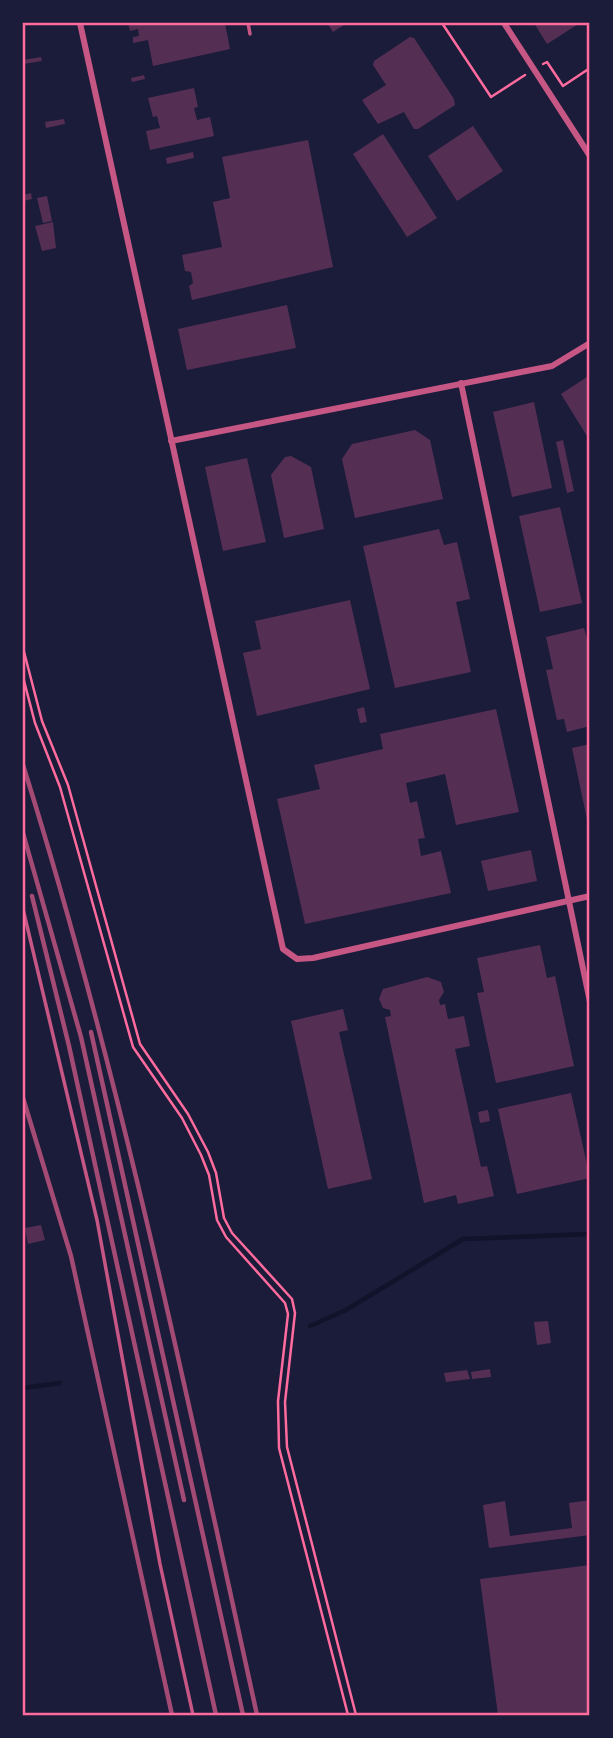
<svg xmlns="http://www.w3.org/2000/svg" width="613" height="1738" font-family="'DM Sans',sans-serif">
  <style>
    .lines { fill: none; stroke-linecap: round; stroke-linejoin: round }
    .stream { stroke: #12122b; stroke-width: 4.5 }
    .building { fill: #542f53 }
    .path { stroke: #ff6b9d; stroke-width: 2.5 }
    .service { stroke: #c65784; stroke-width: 3.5 }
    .minor { stroke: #c65784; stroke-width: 6 }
    .rail { stroke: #a44b75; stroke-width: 4.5 }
    .neatline { fill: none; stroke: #ff6b9d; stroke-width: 2.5 }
  </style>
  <rect width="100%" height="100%" fill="#1b1b3a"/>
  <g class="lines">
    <g class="stream">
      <path d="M310,1326L346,1310L463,1239L590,1234"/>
      <path d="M23,1388L60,1383"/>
    </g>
  </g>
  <g class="building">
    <path d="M128,23H225L230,49L153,66L148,40L133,43V37L139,36L138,29L130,31Z"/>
    <path d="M327,23H347L333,32Z"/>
    <path d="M534,23H580L547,44Z"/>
    <path d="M410,37L414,38L454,99L455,105L418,129H414L404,112L378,124L362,100L386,85L373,65L374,61Z"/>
    <path d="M41,57L42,61L23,64V60Z"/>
    <path d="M144,75L145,79L132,82L131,78Z"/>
    <path d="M194,88L198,107L194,108L197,120L210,117L214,136L150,150L146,131L160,128L157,116L153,117L148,98Z"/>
    <path d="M64,119L65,124L46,128L45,122Z"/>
    <path d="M473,126L503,171L457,201L428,156Z"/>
    <path d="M383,134L437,218L407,237L353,154Z"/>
    <path d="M308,140L333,267L192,300L189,286L193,283L191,272L185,271L182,255L222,247L213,202L230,198L222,157Z"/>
    <path d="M193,152L194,158L167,164L166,158Z"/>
    <path d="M31,193L32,199L23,201V195Z"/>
    <path d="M47,196L52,221L43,223L37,198Z"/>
    <path d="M53,222L56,248L42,251L35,226Z"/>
    <path d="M287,305L296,348L187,370L178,329Z"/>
    <path d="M590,375V441L561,394Z"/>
    <path d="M534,402L552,488L512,497L493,412Z"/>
    <path d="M415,430L430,440L443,499L355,518L342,459L352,444Z"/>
    <path d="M563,440L574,491L567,493L556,442Z"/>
    <path d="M291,456L311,467L324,529L284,538L271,475L285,457Z"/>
    <path d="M247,458L266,542L223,551L205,467Z"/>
    <path d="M560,507L582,603L540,612L519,516Z"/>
    <path d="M439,529L444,545L457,542L470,599L456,602L471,672L395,688L363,546Z"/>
    <path d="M350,600L370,689L257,716L243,653L261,649L255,621Z"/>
    <path d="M584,628L590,649V726L567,732L564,719L557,720L546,670L553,669L546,637Z"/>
    <path d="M364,707L367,722L360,723L357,709Z"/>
    <path d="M496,709L519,812L456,825L445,774L406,783L410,803L417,801L425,838L418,839L421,856L441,851L451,893L305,924L277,799L320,789L314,765L383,749L380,734Z"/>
    <path d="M590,744V829H589L572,748Z"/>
    <path d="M531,850L537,881L488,891L481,861Z"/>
    <path d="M540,945L547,978L555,976L574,1066L496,1083L477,993L484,992L477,958Z"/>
    <path d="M427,977L441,982L444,992L439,1000L440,1005L445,1004L448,1019L464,1016L470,1046L455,1049L481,1167L487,1166L494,1196L458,1204L456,1195L424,1203L385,1017L391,1016L390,1010L383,1008L379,999L383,989Z"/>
    <path d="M343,1009L348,1030L339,1032L372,1179L328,1189L291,1021Z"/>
    <path d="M571,1093L590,1178L517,1194L498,1109Z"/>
    <path d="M488,1110L490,1121L480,1123L478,1112Z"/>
    <path d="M41,1225L45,1240L28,1244L25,1228Z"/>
    <path d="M548,1321L551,1343L537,1345L534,1322Z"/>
    <path d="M490,1369L491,1377L472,1379L471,1372Z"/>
    <path d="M467,1370L470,1379L446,1382L444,1373Z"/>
    <path d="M590,1500V1535L489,1548L483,1505L505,1501L510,1536L572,1528L569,1503Z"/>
    <path d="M590,1565V1715H498L480,1579Z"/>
  </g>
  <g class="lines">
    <g class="path">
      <path d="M442,23L491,97L525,75"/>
      <path d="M543,64L547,62L563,86L590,68"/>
      <path d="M23,648L42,721L68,785L140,1044L188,1114L208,1152L216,1173L224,1218L232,1233L292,1299L295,1313L285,1402L287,1447L356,1715"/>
      <path d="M23,677L35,723L60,787L133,1047L182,1118L201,1155L209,1175L217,1220L226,1237L285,1303L288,1314L278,1401L279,1448L348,1715"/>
    </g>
    <g class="service">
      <path d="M248,23L250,34"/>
      <path d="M23,909L97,1220L160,1564L193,1715"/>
    </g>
    <g class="minor">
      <path d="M80,23L283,949L297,959L313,958L590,896"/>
      <path d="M504,23L590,156"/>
      <path d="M461,383L590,1002"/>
      <path d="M171,441L552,366L590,343"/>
    </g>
    <g class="rail">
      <path d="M23,765C121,1077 187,1396 257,1715"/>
      <path d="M23,833L81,1037L184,1500"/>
      <path d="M32,896L69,1046L216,1715"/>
      <path d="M91,1032L243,1715"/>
      <path d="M23,1098L71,1256L172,1715"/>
    </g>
  </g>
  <rect width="613" height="1738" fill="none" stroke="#1b1b3a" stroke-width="49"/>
  <rect x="24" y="24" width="564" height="1690" class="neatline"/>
</svg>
